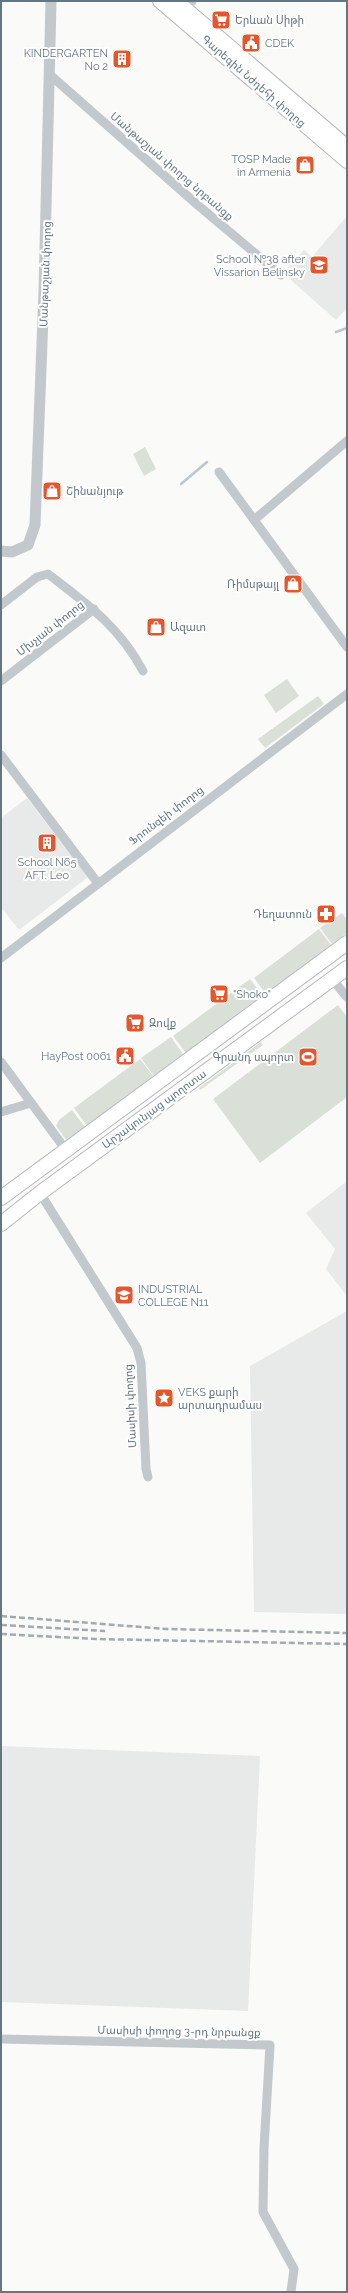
<svg xmlns="http://www.w3.org/2000/svg" width="348" height="2293" font-family="Raleway,'Noto Sans Armenian',sans-serif">
  <style>
    .built { fill: #e8e9e9 }
    .green { fill: #dadfd7 }
    .lines { fill: none; stroke-linecap: round; stroke-linejoin: round }
    .stream { stroke: #bbc7cb; stroke-width: 2.5 }
    .primary-casing { stroke: #b5babe; stroke-width: 16 }
    .minor { stroke: #c3c8cc; stroke-width: 9 }
    .tertiary { stroke: #c3c8cc; stroke-width: 11 }
    .primary { stroke: #fff; stroke-width: 14 }
    .rail { stroke: #a2aab0; stroke-width: 2.5; stroke-dasharray: 6 3; stroke-linecap: butt }
    .labels { text-anchor: middle; stroke-width: 4; stroke-linejoin: round; paint-order: stroke }
    .poi-label { font-size: 11px; fill: #657683; stroke: #fff; text-anchor: start }
    .street-label { font-size: 11px; fill: #657683; stroke: #fff }
  </style>
  <rect width="100%" height="100%" fill="#fafaf8"/>
  <g class="built">
    <path d="M347,216V308L336,320L283,273L304,250L312,257Z"/>
    <path d="M27,798L88,877L19,930L1,907V818Z"/>
    <path d="M347,1181V1296L326,1269L335,1249L306,1213Z"/>
    <path d="M347,1311V1614L254,1612L250,1366Z"/>
    <path d="M1,1746L260,1756L248,2011L1,2002Z"/>
  </g>
  <g class="green">
    <path d="M145,447L156,469L144,476L133,454Z"/>
    <path d="M287,679L299,696L276,713L264,695Z"/>
    <path d="M318,696L324,704L265,748L258,739Z"/>
    <path d="M342,913L347,920V933L332,944L320,928Z"/>
    <path d="M319,929L331,945L266,994L254,978Z"/>
    <path d="M250,979L263,996L186,1053L173,1036Z"/>
    <path d="M338,1005L347,1017V1097L260,1163L213,1099Z"/>
    <path d="M171,1037L183,1054L154,1076L141,1058Z"/>
    <path d="M261,1042L263,1045L200,1090L199,1088Z"/>
    <path d="M140,1059L153,1076L87,1126L74,1108Z"/>
    <path d="M72,1110L85,1127L67,1141L56,1126L59,1120Z"/>
  </g>
  <g class="lines">
    <g class="stream">
      <path d="M336,332L347,328"/>
      <path d="M181,484L207,462"/>
    </g>
    <g class="primary-casing">
      <g id="primary">
        <path d="M160,1L347,161"/>
        <path d="M176,1L347,147"/>
        <path d="M1,1198L347,943"/>
        <path d="M1,1224L40,1193L347,968"/>
      </g>
    </g>
    <g class="minor">
      <path d="M186,9L192,1"/>
      <path d="M49,74L200,207L281,275"/>
      <path d="M219,472L347,647"/>
      <path d="M254,520L347,441"/>
      <path d="M1,605L37,577L48,574C87,604 119,626 143,671"/>
      <path d="M1,681L94,609"/>
      <path d="M1,755L97,882"/>
      <path d="M1,958L347,694"/>
      <path d="M332,979L347,997"/>
      <path d="M1,1062L66,1150"/>
      <path d="M1,1112L31,1103"/>
      <path d="M40,1193L137,1348L141,1363L146,1469L148,1477"/>
      <path d="M1,2039L270,2045L264,2148L263,2212L294,2269L291,2292"/>
    </g>
    <path class="tertiary" d="M1,551L12,552L28,545L35,525L44,291L51,1"/>
    <use href="#primary" class="primary"/>
    <g class="rail">
      <path d="M1,1616L166,1629L347,1633"/>
      <path d="M1,1625L105,1631"/>
      <path d="M1,1634L96,1639L347,1644"/>
    </g>
  </g>
  <defs>
    <g id="supermarket-square" transform="scale(1)"><rect x="-9" y="-9" width="18" height="18" rx="4" fill="#e4572e" stroke="#fff"/><path d="M-6-5.5h2.5l.6 2H6L4.5 2H-2.5L-4.4-4H-6ZM-1.5 3.2a1.3 1.3 0 1 0 .1 0ZM3 3.2a1.3 1.3 0 1 0 .1 0Z" fill="#fff"/></g>
    <g id="civic-square" transform="scale(1)"><rect x="-9" y="-9" width="18" height="18" rx="4" fill="#e4572e" stroke="#fff"/><path d="M-.6-6.5H3V-4.5H.6V-3L4-1V1h2V6H-6V1h2V-1L-.6-3ZM-1.2 2.5V6h2.4V2.5Z" fill="#fff"/></g>
    <g id="building-square" transform="scale(1)"><rect x="-9" y="-9" width="18" height="18" rx="4" fill="#e4572e" stroke="#fff"/><path d="M-4-6H4V6H1V3H-1V6H-4ZM-2.5-4.3h1.7v1.8h-1.7ZM.8-4.3h1.7v1.8H.8ZM-2.5-1h1.7V.8h-1.7ZM.8-1h1.7V.8H.8Z" fill="#fff"/></g>
    <g id="shop-square" transform="scale(1)"><rect x="-9" y="-9" width="18" height="18" rx="4" fill="#e4572e" stroke="#fff"/><path d="M-5-2.5h2.3a2.7 3.5 0 0 1 5.4 0H5L5.5 6h-11ZM-1.5-2.5h3a1.5 2.3 0 0 0-3 0Z" fill="#fff"/></g>
    <g id="school-square" transform="scale(1)"><rect x="-9" y="-9" width="18" height="18" rx="4" fill="#e4572e" stroke="#fff"/><path d="M0-5L7-2L0 1L-7-2ZM-4 1L0 2.5L4 1V4Q0 6-4 4Z" fill="#fff"/></g>
    <g id="pharmacy-square" transform="scale(1)"><rect x="-9" y="-9" width="18" height="18" rx="4" fill="#e4572e" stroke="#fff"/><path d="M-2-6h4v4h4v4h-4v4h-4v-4h-4v-4h4Z" fill="#fff"/></g>
    <g id="stadium-square" transform="scale(1)"><rect x="-9" y="-9" width="18" height="18" rx="4" fill="#e4572e" stroke="#fff"/><path d="M0-5a6.5 5 0 1 0 0 10a6.5 5 0 1 0 0-10ZM-3.5-1.8h7v3.6h-7Z" fill="#fff"/></g>
    <g id="university-square" transform="scale(1)"><rect x="-9" y="-9" width="18" height="18" rx="4" fill="#e4572e" stroke="#fff"/><path d="M0-5L7-2L0 1L-7-2ZM-4 1L0 2.5L4 1V4Q0 6-4 4Z" fill="#fff"/></g>
    <g id="sight-square" transform="scale(1)"><rect x="-9" y="-9" width="18" height="18" rx="4" fill="#e4572e" stroke="#fff"/><path d="M0-6L1.8-2.2L6-1.7L2.9 1.2L3.7 5.4L0 3.3L-3.7 5.4L-2.9 1.2L-6-1.7L-1.8-2.2Z" fill="#fff"/></g>
  </defs>
  <g fill-rule="evenodd">
    <use href="#supermarket-square" x="221" y="20"/>
    <use href="#civic-square" x="251" y="43"/>
    <use href="#building-square" x="122" y="59"/>
    <use href="#shop-square" x="305" y="165"/>
    <use href="#school-square" x="319" y="265"/>
    <use href="#shop-square" x="52" y="491"/>
    <use href="#shop-square" x="293" y="584"/>
    <use href="#shop-square" x="156" y="627"/>
    <use href="#building-square" x="47" y="843"/>
    <use href="#pharmacy-square" x="326" y="914"/>
    <use href="#supermarket-square" x="219" y="994"/>
    <use href="#supermarket-square" x="135" y="1023"/>
    <use href="#civic-square" x="125" y="1056"/>
    <use href="#stadium-square" x="308" y="1057"/>
    <use href="#university-square" x="124" y="1295"/>
    <use href="#sight-square" x="164" y="1398"/>
  </g>
  <g class="labels">
    <g class="poi-label">
      <text x="235" y="24">Երևան Սիթի</text>
      <text x="265" y="47">CDEK</text>
      <text x="108" y="57" text-anchor="end">KINDERGARTEN<tspan x="108" dy="13">No 2</tspan></text>
      <text x="291" y="163" text-anchor="end">TOSP Made<tspan x="291" dy="13">in Armenia</tspan></text>
      <text x="305" y="263" text-anchor="end">School №38 after<tspan x="305" dy="13">Vissarion Belinsky</tspan></text>
      <text x="66" y="495">Շինանյութ</text>
      <text x="279" y="588" text-anchor="end">Ռիմսթայլ</text>
      <text x="170" y="631">Ազատ</text>
      <text x="47" y="866" text-anchor="middle">School N65<tspan x="47" dy="13">AFT. Leo</tspan></text>
      <text x="312" y="918" text-anchor="end">Դեղատուն</text>
      <text x="233" y="998">"Shoko"</text>
      <text x="149" y="1027">Զովք</text>
      <text x="111" y="1060" text-anchor="end">HayPost 0061</text>
      <text x="294" y="1061" text-anchor="end">Գրանդ սպորտ</text>
      <text x="138" y="1293">INDUSTRIAL<tspan x="138" dy="13">COLLEGE N11</tspan></text>
      <text x="178" y="1396">VEKS քարի<tspan x="178" dy="13">արտադրամաս</tspan></text>
    </g>
    <g class="street-label">
      <text transform="translate(254 81) rotate(41)" y="4">Գարեգին Նժդեհի փողոց</text>
      <text transform="translate(172 166) rotate(41)" y="4">Մանթաշյան փողոց նրբանցք</text>
      <text transform="translate(45 274) rotate(-88)" y="4">Մանթաշյան փողոց</text>
      <text transform="translate(50 628) rotate(-38)" y="4">Մխչյան փողոց</text>
      <text transform="translate(166 815) rotate(-37)" y="4">Ֆրունզեի փողոց</text>
      <text transform="translate(154 1109) rotate(-36)" y="4">Արշակունյաց պողոտա</text>
      <text transform="translate(130 1406) rotate(-93)" y="4">Մասիսի փողոց</text>
      <text transform="translate(179 2031) rotate(1)" y="4">Մասիսի փողոց 3-րդ նրբանցք</text>
    </g>
  </g>
  <rect width="348" height="2293" fill="none" stroke="#657683" stroke-width="4"/>
</svg>
